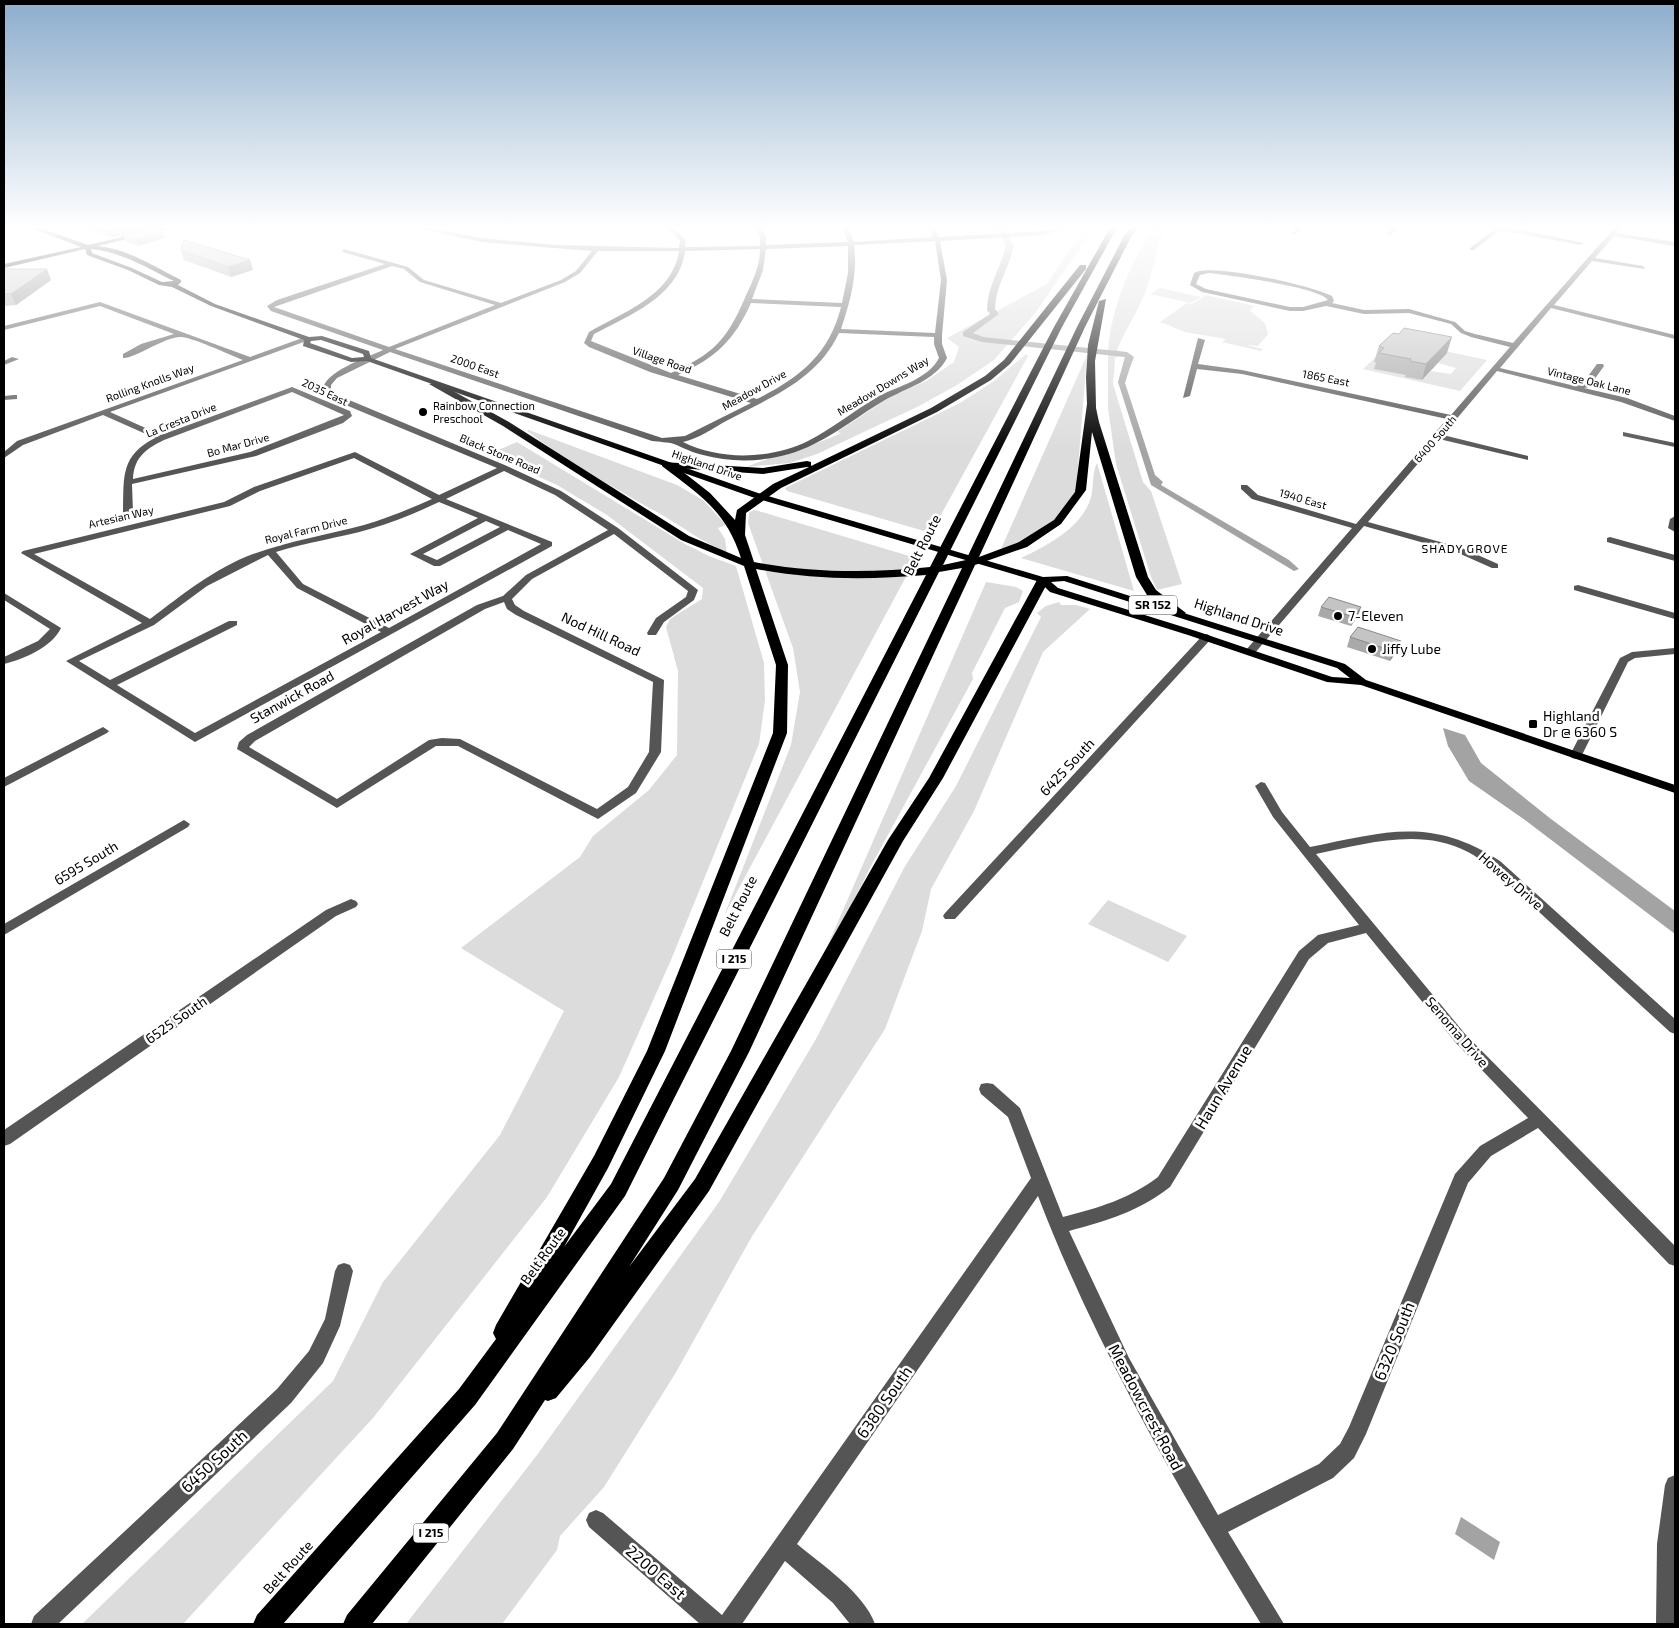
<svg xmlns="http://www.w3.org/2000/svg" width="1679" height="1628" font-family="'Exo 2',sans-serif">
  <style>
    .green { fill: #dcdcdc; fill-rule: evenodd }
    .water { fill: #a3a3a3 }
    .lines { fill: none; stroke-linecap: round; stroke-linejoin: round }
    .canal { fill: #a3a3a3; fill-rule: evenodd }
    .minor { fill: #555; fill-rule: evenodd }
    .major { fill: #000; fill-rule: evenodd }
    .highway { fill: #000; fill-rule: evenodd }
    .wall { fill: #a9a9a9 }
    .shaded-wall { fill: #898989 }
    .building { fill: #c4c4c4; stroke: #898989 }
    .poi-dot { fill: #000; stroke: #fff; stroke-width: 2 }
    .labels { text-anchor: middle; stroke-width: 5; stroke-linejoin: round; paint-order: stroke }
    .far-street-label { font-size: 11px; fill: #000; stroke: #fff }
    .far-poi-label { font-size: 11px; fill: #000; stroke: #fff; text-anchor: start }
    .far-neighbourhood-label { font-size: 12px; letter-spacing: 1px; fill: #000; stroke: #fff }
    .shield { fill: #fff; stroke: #4c4c4c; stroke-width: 1 }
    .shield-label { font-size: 12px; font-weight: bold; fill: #000 }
    .street-label { font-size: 14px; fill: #000; stroke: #fff }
    .poi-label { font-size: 14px; fill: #000; stroke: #fff; text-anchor: start }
    .near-street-label { font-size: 16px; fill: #000; stroke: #fff }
  </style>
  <rect width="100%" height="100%" fill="#fff"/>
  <g class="green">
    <path d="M1088,226H1095L1036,312L994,360L957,385L917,407L817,454L790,463L746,467C777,454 810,448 841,433L837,432L890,397L926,381L954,362L959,347L947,338L1047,284L1074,243Z"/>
    <path d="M1154,226H1166C1156,248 1153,271 1145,293C1137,313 1125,330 1117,350L1123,354L1108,352C1110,309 1131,263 1154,226Z"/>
    <path d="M1160,288L1201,297L1191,303L1150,294Z"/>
    <path d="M1206,295L1254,306L1250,311L1265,323L1268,334L1258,346L1246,345L1263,349L1261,351L1222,342L1226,339L1185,332L1160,322L1187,303L1192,304Z"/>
    <path d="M1394,340L1487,360L1460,391L1363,369ZM1447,353L1438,363L1456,368L1451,374L1431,371L1422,380L1406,377L1408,374L1375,362Z"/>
    <path d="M1026,354L1028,356L931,533L787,491L785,488L960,403L994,381Z"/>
    <path d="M1108,354L1122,355L1115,358L1113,384L1143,482L1151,491L1182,584L1157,590L1151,577L1116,464L1108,408Z"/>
    <path d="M1087,355L1076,493L1046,532L1001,549Z"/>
    <path d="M529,430L677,485L703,500L726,525L718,528L725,539L727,553C705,543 685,529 664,516C617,490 570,463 527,431Z"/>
    <path d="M517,442L685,544L709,556L736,566L764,663L765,700L759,744L671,960L619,1077L547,1197L373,1418L183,1624H82L333,1381L383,1282L500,1135L564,1011L461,948L580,857L593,836L649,790L677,755L678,671L666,627L670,619L702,599L703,588L607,515L557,485L488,454Z"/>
    <path d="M1097,463L1134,591L1021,558C1047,546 1083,527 1091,497C1094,486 1092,472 1097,463Z"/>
    <path d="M755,510L916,558L724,916L791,745L800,692L793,648L748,523L749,512Z"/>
    <path d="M986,582L1016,587L1023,591L1019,602L1005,608L972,673L973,679L871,866L826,956H823Z"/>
    <path d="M1059,602L1061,605H1076L1090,609L1043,652L974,811L931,889L922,931L885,1029L751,1238L675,1374L604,1487L560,1536L557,1550L502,1624H406L537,1455L719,1202L816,1039L904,868L956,786L1041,617L1037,613L1046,606Z"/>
    <path d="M1108,900L1187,936L1168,962L1088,924Z"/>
  </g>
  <g class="water">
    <path d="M1121,352L1129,354L1133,358L1125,383L1155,475L1163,482L1161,485L1289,560L1299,569L1294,571L1151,485L1118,382L1125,357L1119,355Z"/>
    <path d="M1443,728L1465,735L1481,763L1551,819L1675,911V934L1525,820L1469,781L1448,746Z"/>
    <path d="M1461,1517L1500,1542L1494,1560L1455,1534Z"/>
  </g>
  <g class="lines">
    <path class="canal" d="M994,226H1001L1014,245C1009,269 995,287 995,309L999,314L973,333L983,337L1127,352L1134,357L1130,367L1123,365L1125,357L982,342L963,336V332L990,314L987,310C987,287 1001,268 1006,245Z"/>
    <g class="minor">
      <path d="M406,226H418L482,238L555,245L679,248L680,241L673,233L658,226C671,226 678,231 686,241L685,247L760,246V237L755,226H761L766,237V245L848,242L842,226H848L854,242L933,237L928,226H934L939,237L1043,231L1064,226H1076L1043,235L940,241L947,280L942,335V344L947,358C935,381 906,388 885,400C861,414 839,432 814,444C781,461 739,465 703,455C693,453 684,448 674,444C668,442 659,442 652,441L390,352L337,378L331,385V389L342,397L507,466L561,491L618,528L698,590L694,600L664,622L656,635H648L647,633L656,618L686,597L688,591L614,534L532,579L512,599L515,605L524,611L664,680L661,752L636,793L598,819L458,746H436L337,808L237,749L239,742L247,735L477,605L503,596L526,575L608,530L555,495L504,471L446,499L552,542V546L195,742L66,661L142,623L21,553L23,551L224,502L254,487L355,452L439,495L497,468L336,401L323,390C323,372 368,357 383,350L271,311L267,306L277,300L385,264L342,252L344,249L408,267L424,280L501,303L561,280L576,271L592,251L482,242ZM935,241L941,280L935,333L841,329C850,302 858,274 854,245ZM848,246V273L842,303L752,299L763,270L766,249ZM760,249C760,268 751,284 744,300C726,341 713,354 671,373L591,341L594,334C628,316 680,296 685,251ZM598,251H679C673,295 622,313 589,332L584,343L589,347L650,372L751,403L685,436L662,438L395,349L565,282L580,273ZM392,266L404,269L420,282L495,305L389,347L274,307ZM751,303L841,307C829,355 799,378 757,399L678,375C715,358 734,341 751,303ZM839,333L934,337V344L939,358C928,379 899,386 879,396C855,410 833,428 808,441C771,459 721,461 683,442C700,438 713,428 728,420C771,397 817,380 839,333ZM354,458L432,499C409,509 388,518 364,525C327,535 289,541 253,554C215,568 182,595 150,619L34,554L230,506L260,491ZM439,502L478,518L410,554L434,566H440L508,530L541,544L389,628L303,584L276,552C307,542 339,538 370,529C394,522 416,513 439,502ZM486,521L500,527L437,560L423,554ZM268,555L297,588L381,632L195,733L117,685L237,625V621H229L110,680L79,661L154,625L207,586ZM504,602L507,609L516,615L653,682L649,752L628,787L597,809L460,739L442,738L429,740L337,799L249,747L255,741L485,609Z"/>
      <path d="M1300,226H1307L1296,234H1292V232Z"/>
      <path d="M1395,226H1402L1391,235H1387V233Z"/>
      <path d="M1487,226H1501L1584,243L1581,245L1500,230L1474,250H1470V248L1495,229Z"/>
      <path d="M1616,226H1622L1616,233L1675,242V246L1614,236L1595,258L1643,266L1645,269L1592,261L1554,305L1675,335V339L1551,308L1500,368L1575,386L1583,383L1597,364H1603L1604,366L1589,387L1584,388L1627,398L1675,416V421L1621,402L1497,371L1443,435L1528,456V460L1439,439L1368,522L1462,548L1498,564V568H1492L1456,552L1364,526L1254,654H1246V650L1352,528L1252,499L1241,489V485H1247L1258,495L1356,524L1447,419L1242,374L1197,369L1190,396L1183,398L1198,338L1205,340L1198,364L1242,370L1451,415L1510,347L1471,337L1461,333L1451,324L1409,313L1364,314L1326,306L1303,311H1290L1202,292L1190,285L1194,273C1210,262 1313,286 1332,296L1334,301L1332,303L1364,310L1409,309L1455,322L1465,331L1475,334L1513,343ZM1209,273C1228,275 1319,287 1328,300L1303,307H1290L1206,289L1196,284L1200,275Z"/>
      <path d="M100,302L250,357L305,337L312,339L110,412L161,435L292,387L350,411L352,416L343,423L256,456L132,484L133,512L128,515L123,512C124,477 120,456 155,438L103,415L23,445L4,458V452L17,441L243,360C230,355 192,337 181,337C166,336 134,359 123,358V354L141,344L174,334L100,306L4,330V326ZM292,392L344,415L250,452L133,479C134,457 146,449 164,440Z"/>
      <path d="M12,357L19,359L4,365V361Z"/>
      <path d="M14,395H17V399L4,400V396Z"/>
      <path d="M1623,432L1675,443V447L1623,436Z"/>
      <path d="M1675,516V532L1668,528L1670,519Z"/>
      <path d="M1610,537L1675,555V561L1607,542V538Z"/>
      <path d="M1578,585L1675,613V619L1574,590V586Z"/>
      <path d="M4,593L61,628C52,647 24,659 4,664V657L38,641L50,629L4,600Z"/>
      <path d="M1207,634L1212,637L1211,639L955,919H945L943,916L945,913L1203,635Z"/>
      <path d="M1675,648V654L1635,658L1628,662L1582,755L1576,759L1572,758L1570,755L1620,658L1632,652Z"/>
      <path d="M103,727L109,731L107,733L4,787V778Z"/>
      <path d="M1261,782L1265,783L1282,812L1310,847C1385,832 1431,816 1500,861L1675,1019V1034L1670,1032L1490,867C1483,862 1476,856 1468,852C1421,827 1365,844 1316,854L1466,1035L1675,1246V1266L1669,1264L1538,1128L1491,1156L1468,1183L1366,1434L1354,1458L1333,1478L1228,1532L1284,1624H1261C1177,1486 1096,1347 1038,1196L797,1544C822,1565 864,1593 875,1624H850L833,1603L785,1561L742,1624H700L589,1527L586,1520L589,1513L596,1510L603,1513L722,1615L1031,1178L1008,1117L981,1094L979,1089L981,1084L987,1083L993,1084L1020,1108L1063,1217C1098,1208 1129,1199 1158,1177L1299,951L1318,935L1359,925L1273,817L1255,786ZM1366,933L1456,1043L1528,1118L1480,1146L1455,1174L1349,1427L1340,1444L1319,1464L1218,1515L1129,1358L1069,1231C1106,1221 1140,1211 1170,1187L1309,959L1328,943Z"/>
      <path d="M184,820L190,824L188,827L4,935V924Z"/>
      <path d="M351,899L356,901L358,904L356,907L336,916L10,1144L4,1146V1130L326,910Z"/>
      <path d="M344,1263L350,1265L353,1271L340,1326L323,1363L291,1403L58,1624H31L34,1616L277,1389L309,1351L325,1319L335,1271L338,1265Z"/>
      <path d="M1675,1475V1624H1656L1657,1544L1665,1485L1668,1478Z"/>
    </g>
    <path class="major" d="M26,226H35L88,245L169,226H181L98,246C128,249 155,267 181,280V282L178,285L215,304L309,337L322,336L369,351L371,358L758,493L1043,577L1067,576L1345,664L1366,680L1675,785V793L1361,685L1327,682L1188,635L1050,592L1040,582L752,497L367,361L351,362L303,346L304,340L211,306L172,287L159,285L128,270L87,255L85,249L4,268V264L81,247ZM91,249C122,252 147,268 174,281L162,282L132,268L92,253ZM321,340L363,354L364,357L352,358L310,343L311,341ZM1064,581L1337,668L1350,678L1332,677L1196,631L1058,588L1051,582Z"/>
    <path class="highway" d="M1111,226H1118L1062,327L943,565L966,560L1077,327L1125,234L1132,226H1139L1132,235L1085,327L979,557L1019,542L1054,520L1075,492L1087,404L1086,377L1088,345L1099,301L1106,299L1095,361L1096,408L1099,422L1148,577L1156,590L1186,613L1180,617L1176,616L1147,595L1136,577L1092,432L1086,490L1061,524L1027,547L975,565L749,1052L678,1190L629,1267L695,1179L888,840L929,778L1037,580L1039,577H1047L1049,580L943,778L903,841L709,1191L590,1357L556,1398L548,1401L545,1400L513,1449L372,1624H343L347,1615L497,1433L664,1178L731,1051L962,568L939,572L625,1196L475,1405L283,1624H253L257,1615L459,1389L496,1339L493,1333L496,1325L594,1156L647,1051L773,733L776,665L744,566L681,540L503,426L429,384L437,382L509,422L689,536L741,558C726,511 700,495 662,466V462L763,468L807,461L811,462V466L931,408L985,376L1004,360L1080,265H1086V269L1010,364L991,380L937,412L781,488L746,513L745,535L754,562C813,573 870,573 930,567L1054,327ZM807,467H809L773,484L737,510L735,520L710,493L678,468L763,474ZM756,569C813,580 868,580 926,575L611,1184L564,1247L608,1168L665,1051L787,733L788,665Z"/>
  </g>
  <g class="wall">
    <path d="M78,226H141L142,230L165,238L138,246L125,241L123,235L112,237Z"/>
    <path d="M181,250L250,260L253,270L231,277L184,260Z"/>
    <path d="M4,269L51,280L16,305L4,306Z"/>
    <path d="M1379,346L1447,353L1422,380L1405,377L1406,375L1374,369L1376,363L1374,362Z"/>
    <path d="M1321,607L1358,616L1351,626L1318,616Z"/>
    <path d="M1350,637L1401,641L1397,651L1390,661L1347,647Z"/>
  </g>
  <g class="shaded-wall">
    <path d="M129,226H141L142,230L112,237L110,231Z"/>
    <path d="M163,232L165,238L138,246L136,239Z"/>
    <path d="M250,260L253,270L231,277L228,267Z"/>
    <path d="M47,269L51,280L16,305L11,294Z"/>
    <path d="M1452,337L1447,353L1422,380L1426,364Z"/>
    <path d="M1361,607L1358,616L1351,626L1354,617Z"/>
    <path d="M1401,641L1397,651L1390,661L1393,651Z"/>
  </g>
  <g class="building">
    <path d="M95,226H129L110,231Z"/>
    <path d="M151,228L163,232L136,239L122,235Z"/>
    <path d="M184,240L250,260L228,267L181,250Z"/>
    <path d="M4,269H47L11,294H4Z"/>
    <path d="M1404,328L1452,337L1426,364L1410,361L1411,359L1379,353L1384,348L1379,346L1393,333L1399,334Z"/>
    <path d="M1329,597L1361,607L1354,617L1321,607Z"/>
    <path d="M1358,627L1401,641L1393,651L1350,637Z"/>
  </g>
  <linearGradient id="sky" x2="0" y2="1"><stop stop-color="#8cadcc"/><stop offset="0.5" stop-color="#fff"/><stop offset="1" stop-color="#fff" stop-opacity="0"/></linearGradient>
  <rect width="1679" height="454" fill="url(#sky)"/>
  <g class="poi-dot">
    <circle cx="423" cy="412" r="5"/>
    <circle cx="1338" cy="616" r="5"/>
    <circle cx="1372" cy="649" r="5"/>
    <rect x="1528" y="719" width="10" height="10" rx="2.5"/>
  </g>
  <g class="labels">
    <g class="far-street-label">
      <text transform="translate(662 360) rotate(19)" y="4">Village Road</text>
      <text transform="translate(475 366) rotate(19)" y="4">2000 East</text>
      <text transform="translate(1326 378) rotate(11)" y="4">1865 East</text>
      <text transform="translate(1589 381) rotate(14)" y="4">Vintage Oak Lane</text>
      <text transform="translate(150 383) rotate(-20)" y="4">Rolling Knolls Way</text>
      <text transform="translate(883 386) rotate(-31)" y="4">Meadow Downs Way</text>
      <text transform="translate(754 390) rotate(-29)" y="4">Meadow Drive</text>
      <text transform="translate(325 392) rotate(25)" y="4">2035 East</text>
      <text transform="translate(181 420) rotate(-22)" y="4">La Cresta Drive</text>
      <text transform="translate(1435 439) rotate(-49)" y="4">6400 South</text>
      <text transform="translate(238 445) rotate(-15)" y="4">Bo Mar Drive</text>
      <text transform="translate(500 454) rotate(23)" y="4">Black Stone Road</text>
      <text transform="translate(707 465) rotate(19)" y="4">Highland Drive</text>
      <text transform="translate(1303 499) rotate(16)" y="4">1940 East</text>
      <text transform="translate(121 517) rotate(-13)" y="4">Artesian Way</text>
      <text transform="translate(306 530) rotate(-14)" y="4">Royal Farm Drive</text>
    </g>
    <g class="far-poi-label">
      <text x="433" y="410">Rainbow Connection<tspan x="433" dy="13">Preschool</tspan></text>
    </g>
    <g class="far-neighbourhood-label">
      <text x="1465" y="553">SHADY GROVE</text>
    </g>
    <g class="shield">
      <rect x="1129" y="595.5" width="48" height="19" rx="4"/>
      <rect x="716.5" y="949.5" width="35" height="19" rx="4"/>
      <rect x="413.5" y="1523.5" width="35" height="19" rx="4"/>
    </g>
    <g class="shield-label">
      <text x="1153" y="609">SR 152</text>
      <text x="734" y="963">I 215</text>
      <text x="431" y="1537">I 215</text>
    </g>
    <g class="street-label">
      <text transform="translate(922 545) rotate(-63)" y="5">Belt Route</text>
      <text transform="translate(395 612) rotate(-29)" y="5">Royal Harvest Way</text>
      <text transform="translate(1239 617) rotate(18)" y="5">Highland Drive</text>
      <text transform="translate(601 634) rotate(25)" y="5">Nod Hill Road</text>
      <text transform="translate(292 697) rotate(-29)" y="5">Stanwick Road</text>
      <text transform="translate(1067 767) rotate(-47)" y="5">6425 South</text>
      <text transform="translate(86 863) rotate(-31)" y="5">6595 South</text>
      <text transform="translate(1511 881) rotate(41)" y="5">Howey Drive</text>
      <text transform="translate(738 906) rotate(-63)" y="5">Belt Route</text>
      <text transform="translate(176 1020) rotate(-35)" y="5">6525 South</text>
      <text transform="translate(1457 1032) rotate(49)" y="5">Senoma Drive</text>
      <text transform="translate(543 1256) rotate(-54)" y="5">Belt Route</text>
      <text transform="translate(288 1567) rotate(-48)" y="5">Belt Route</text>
    </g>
    <g class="poi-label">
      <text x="1348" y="621">7-Eleven</text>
      <text x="1382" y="654">Jiffy Lube</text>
      <text x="1543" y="721">Highland<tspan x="1543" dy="16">Dr @ 6360 S</tspan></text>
    </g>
    <g class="near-street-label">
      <text transform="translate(1223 1087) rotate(-59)" y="6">Haun Avenue</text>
      <text transform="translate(1394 1341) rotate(-68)" y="6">6320 South</text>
      <text transform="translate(884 1402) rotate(-55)" y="6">6380 South</text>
      <text transform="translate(1146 1407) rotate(62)" y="6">Meadowcrest Road</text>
      <text transform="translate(214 1461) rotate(-43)" y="6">6450 South</text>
      <text transform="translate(656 1572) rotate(41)" y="6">2200 East</text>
    </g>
  </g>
  <rect width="1679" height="1628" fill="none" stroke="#000000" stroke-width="10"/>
</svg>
